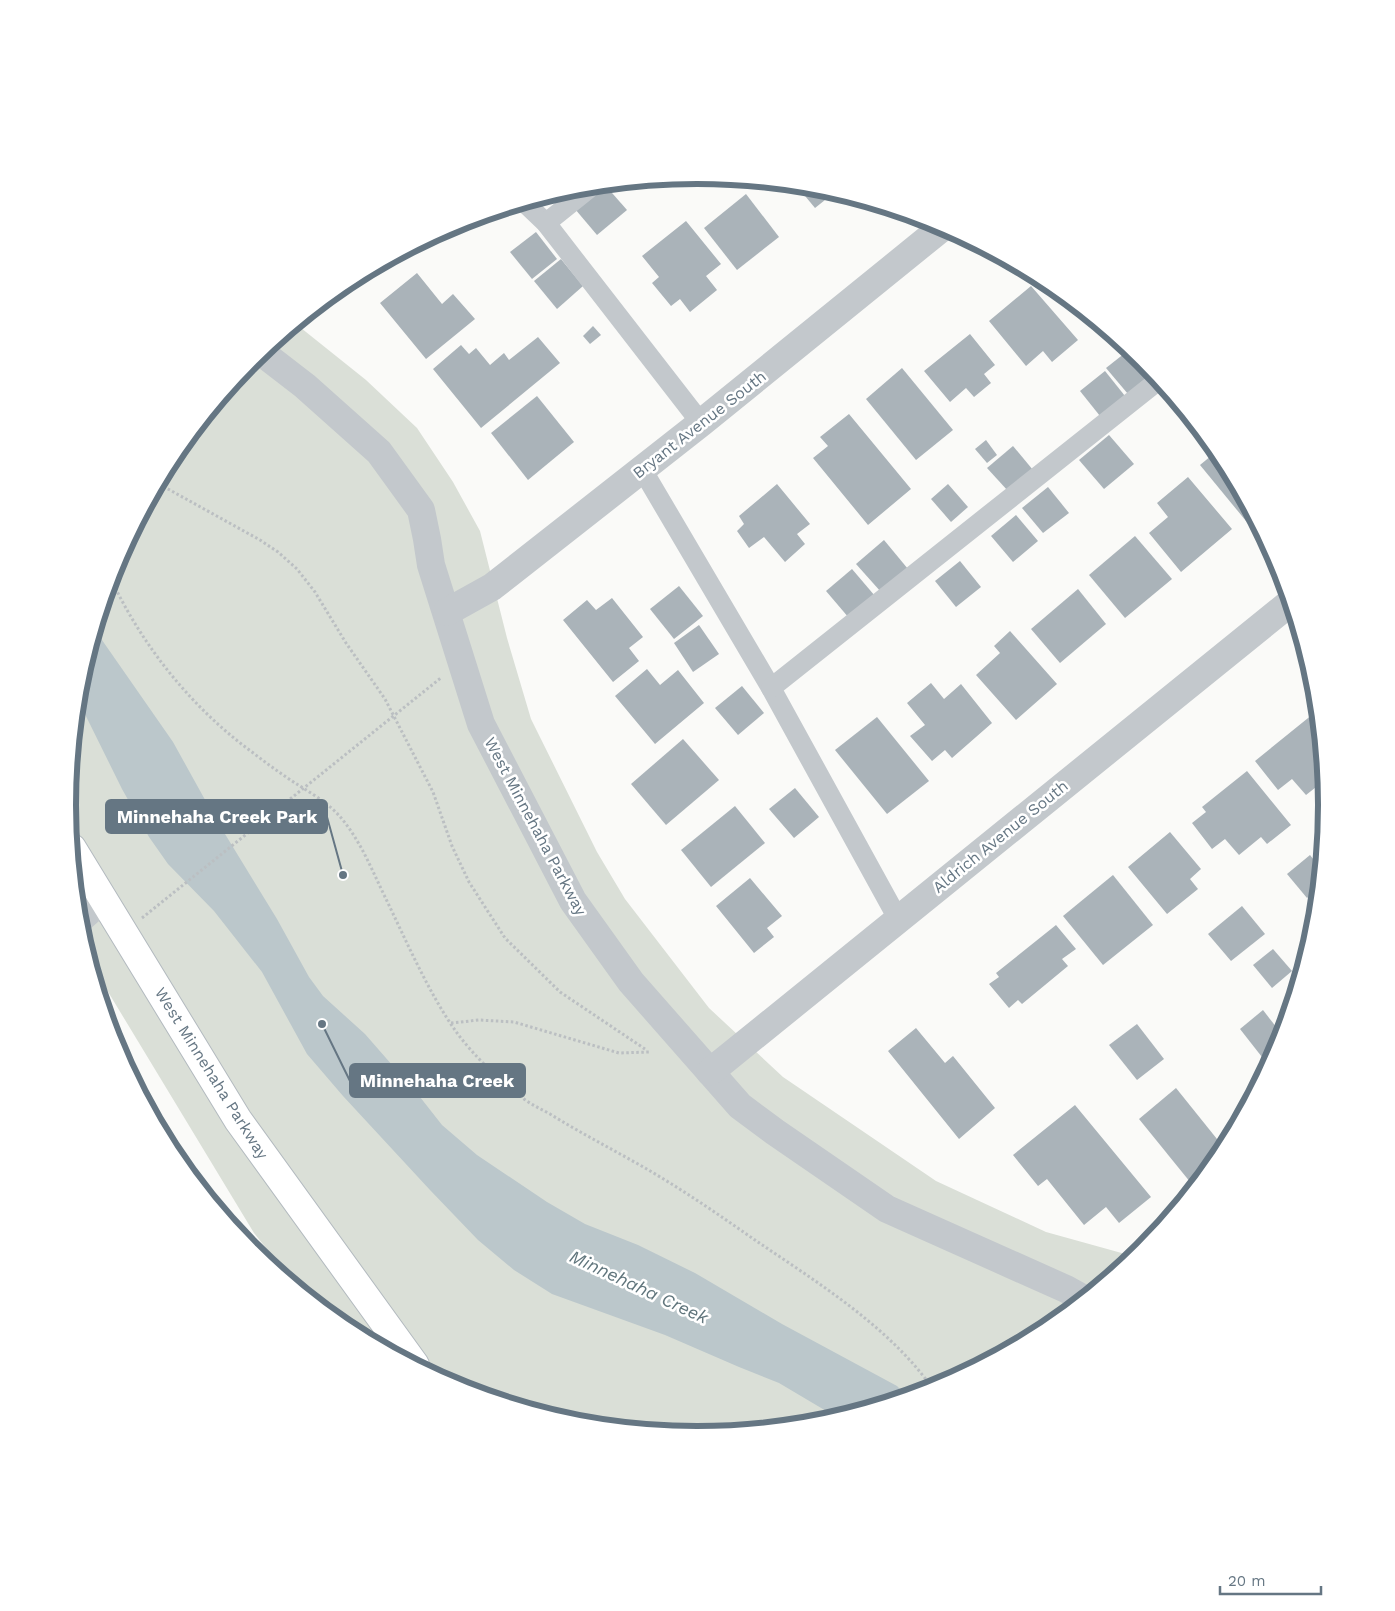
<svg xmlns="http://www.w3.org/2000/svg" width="1395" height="1611" font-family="'Work Sans',sans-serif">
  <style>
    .green { fill: #dadfd7 }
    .water { fill: #bbc7cb }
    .building { fill: #aab3b9 }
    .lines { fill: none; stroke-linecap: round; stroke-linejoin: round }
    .secondary-casing { stroke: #b3babf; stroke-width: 30 }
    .path { stroke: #bbbfc2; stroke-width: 3; stroke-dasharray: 2.5 2.5; stroke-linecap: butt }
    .lane { stroke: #c3c8cc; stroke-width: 20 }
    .street { stroke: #c3c8cc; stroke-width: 28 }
    .secondary { stroke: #fff; stroke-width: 28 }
    .path-bridge { stroke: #bbbfc2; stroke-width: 3; stroke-dasharray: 2.5 2.5; stroke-linecap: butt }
    .labels { text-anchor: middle; stroke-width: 5; stroke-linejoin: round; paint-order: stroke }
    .street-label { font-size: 16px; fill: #657683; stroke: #fff }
    .water-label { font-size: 18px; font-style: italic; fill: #60757c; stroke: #fff }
    .rim { fill: none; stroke: #657683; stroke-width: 6 }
    .leader { fill: none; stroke: #657683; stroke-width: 2 }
    .callout-dot { fill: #657683; stroke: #fff; stroke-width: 2 }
    .callout { fill: #657683; stroke: #657683; stroke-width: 2 }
    .callout-label { font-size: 18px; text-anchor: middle; font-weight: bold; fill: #fff }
  </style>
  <rect width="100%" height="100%" fill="#fafaf8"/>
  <path class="green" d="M296,324L366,380L417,428L453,482L480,531L507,638L531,719L597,852L625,899L709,1008L783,1077L936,1181L1046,1232L1136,1257L1047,1329L938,1388L820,1423L697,1435L574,1423L456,1387L347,1329L298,1288L254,1233L90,962L80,928L68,806L80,682L116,564L174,455L252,360Z"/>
  <path class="water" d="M95,630L173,742L214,816L277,919L309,977L323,996L365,1034L420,1097L442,1125L477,1155L547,1202L585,1224L638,1245L695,1273L782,1324L897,1386L908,1397L838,1418L779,1383L739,1367L665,1335L552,1294L514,1270L478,1240L430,1190L343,1096L307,1054L262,972L214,911L168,864L149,837L122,789L78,700L80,682Z"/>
  <g class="building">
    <path d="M605,185L627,210L597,235L575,209Z"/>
    <path d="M796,185L821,188L835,192L815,208Z"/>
    <path d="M746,194L779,237L737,270L704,228Z"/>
    <path d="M481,216L470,225L467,220Z"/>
    <path d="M686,221L721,264L706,276L717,290L690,312L680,299L671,306L652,283L659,277L642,256Z"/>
    <path d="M536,232L557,259L532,279L510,252Z"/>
    <path d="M561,259L583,286L557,309L534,281Z"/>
    <path d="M372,269L339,296L336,291L348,282Z"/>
    <path d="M417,273L442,304L453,294L475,319L426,359L380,303Z"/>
    <path d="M1031,286L1078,340L1052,362L1043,351L1026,366L989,321Z"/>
    <path d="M593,326L601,335L590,344L583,336Z"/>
    <path d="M970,334L995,365L984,374L991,383L974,397L966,388L950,402L924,371Z"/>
    <path d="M538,337L560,363L481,428L433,369L461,345L469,354L476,348L490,365L504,353L509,360Z"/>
    <path d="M1130,349L1143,360L1153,373L1128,394L1106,368Z"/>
    <path d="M902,368L953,430L916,460L866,399Z"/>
    <path d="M1105,371L1125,396L1100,416L1080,391Z"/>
    <path d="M537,396L574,442L528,480L491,433Z"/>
    <path d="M849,414L911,489L868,525L813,458L828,446L820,437Z"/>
    <path d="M1109,435L1134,464L1104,489L1079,460Z"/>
    <path d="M986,440L997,455L987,463L975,449Z"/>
    <path d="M1013,446L1033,470L1008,491L987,468Z"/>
    <path d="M1217,451L1253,515L1246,521L1200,465Z"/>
    <path d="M1188,477L1232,529L1181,572L1149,533L1168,517L1157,503Z"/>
    <path d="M777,484L810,524L797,534L805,544L785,562L764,537L749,548L737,531L744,524L739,516Z"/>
    <path d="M948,484L968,507L951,522L931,499Z"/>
    <path d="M1048,487L1069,513L1043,533L1022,508Z"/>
    <path d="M1016,515L1038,541L1013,562L991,536Z"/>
    <path d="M1135,536L1172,579L1125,618L1089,575Z"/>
    <path d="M884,540L908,569L881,592L856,564Z"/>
    <path d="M960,561L981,587L956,607L935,581Z"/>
    <path d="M852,569L875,596L849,618L826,591Z"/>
    <path d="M679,586L703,616L674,639L650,609Z"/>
    <path d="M1078,589L1106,624L1060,663L1031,629Z"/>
    <path d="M612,598L643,637L629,648L639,661L613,682L563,620L587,600L596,610Z"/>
    <path d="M699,625L719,654L693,672L674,643Z"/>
    <path d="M1010,631L1057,684L1016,720L976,675L1000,653L994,646Z"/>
    <path d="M647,669L660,685L678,670L704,703L655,744L615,696Z"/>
    <path d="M931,683L944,699L961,684L992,723L952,758L945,750L932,761L910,736L925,725L907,703Z"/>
    <path d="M742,686L764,713L738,735L715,708Z"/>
    <path d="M1318,710L1325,780L1306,795L1292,779L1278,790L1255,761Z"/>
    <path d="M877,717L929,781L887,814L835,750Z"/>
    <path d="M683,739L719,780L666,825L631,784Z"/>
    <path d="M1247,771L1291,825L1267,844L1261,837L1239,855L1225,839L1212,849L1192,823L1206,812L1202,807Z"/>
    <path d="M795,788L819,817L794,838L769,809Z"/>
    <path d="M735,806L765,843L711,887L681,850Z"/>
    <path d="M1170,832L1201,869L1190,879L1198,889L1167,914L1128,867Z"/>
    <path d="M1310,855L1321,869L1319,888L1307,898L1287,874Z"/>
    <path d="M1113,875L1153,925L1103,965L1063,916Z"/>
    <path d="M750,878L782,916L767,928L774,937L754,953L716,906Z"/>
    <path d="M1242,906L1265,934L1231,961L1208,934Z"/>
    <path d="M1317,916L1316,926L1311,921Z"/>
    <path d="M1056,925L1076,949L1062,959L1068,966L1022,1004L1018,1000L1009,1008L989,984L999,977L996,973Z"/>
    <path d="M1273,949L1292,971L1272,988L1253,965Z"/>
    <path d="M1263,1010L1283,1036L1279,1047L1269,1066L1240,1029Z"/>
    <path d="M1137,1024L1164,1059L1137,1080L1109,1045Z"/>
    <path d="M916,1028L945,1063L953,1056L995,1108L959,1139L888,1051Z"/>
    <path d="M1176,1088L1225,1149L1221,1156L1195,1188L1139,1119Z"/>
    <path d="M1075,1105L1151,1197L1119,1223L1106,1207L1084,1225L1047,1179L1038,1186L1013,1155Z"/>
  </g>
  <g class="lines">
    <g class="secondary-casing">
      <path id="secondary" d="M72,848L238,1120L415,1365"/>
    </g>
    <g class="path">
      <path d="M159,484L260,540L278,552L297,569L315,592L346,643L385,699L433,792L452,846L469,882L505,938L560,992L645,1049"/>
      <path d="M111,579C143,647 192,708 252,752C266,763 280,773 295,783C311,793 330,804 342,819C361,842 372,870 385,897C406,940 429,994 457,1033C475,1057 500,1081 524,1099C532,1105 541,1109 550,1114C579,1132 608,1147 638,1164C677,1186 715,1212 752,1238C815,1281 889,1326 933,1389"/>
      <path d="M451,1023L479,1020L514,1022L619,1053L650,1052"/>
      <path d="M933,1389L962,1365L977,1367"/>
    </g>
    <g class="lane">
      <path d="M525,203L546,223L701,423"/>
      <path d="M546,223L592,186"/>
      <path d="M642,469L771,688L898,919"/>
      <path d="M771,688L1159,380"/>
    </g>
    <g class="street">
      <path d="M261,352L305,386L379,452L421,510L427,539L431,565L481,724L573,901L631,982L740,1106L775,1132L887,1209L1066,1289L1084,1299"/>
      <path d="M447,612L492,587L510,573L701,423L944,226"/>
      <path d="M79,920L103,899"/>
      <path d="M710,1072L1291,602"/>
    </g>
    <use href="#secondary" class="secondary"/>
    <path class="path-bridge" d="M142,918L442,677"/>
  </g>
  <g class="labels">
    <g class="street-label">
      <text transform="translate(699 424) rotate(-38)" y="6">Bryant Avenue South</text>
      <text transform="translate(536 826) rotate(62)" y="6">West Minnehaha Parkway</text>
      <text transform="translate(1000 836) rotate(-39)" y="6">Aldrich Avenue South</text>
      <text transform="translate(212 1073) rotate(58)" y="6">West Minnehaha Parkway</text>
    </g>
    <g class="water-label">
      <text transform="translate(639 1287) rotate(25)" y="6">Minnehaha Creek</text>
    </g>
  </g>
  <path d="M0 0H1395V1611H0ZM76 805a621 621 0 1 1 1242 0a621 621 0 1 1-1242 0Z" fill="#fff" fill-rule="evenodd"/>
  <path class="rim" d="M76 805a621 621 0 1 1 1242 0a621 621 0 1 1-1242 0Z"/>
  <path class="leader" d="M343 875L327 817M322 1024L350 1081"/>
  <g class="callout-dot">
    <circle cx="343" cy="875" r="5"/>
    <circle cx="322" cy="1024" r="5"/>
  </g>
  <g class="callout">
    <rect x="106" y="800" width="221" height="33" rx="5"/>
    <rect x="350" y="1064" width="175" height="33" rx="5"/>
  </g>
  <g class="callout-label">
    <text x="217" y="823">Minnehaha Creek Park</text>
    <text x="437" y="1087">Minnehaha Creek</text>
  </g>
  <path d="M1220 1586v8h101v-8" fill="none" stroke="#657683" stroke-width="2.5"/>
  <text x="1228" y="1586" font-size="15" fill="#657683" stroke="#ffffff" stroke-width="4" paint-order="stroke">20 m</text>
</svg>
